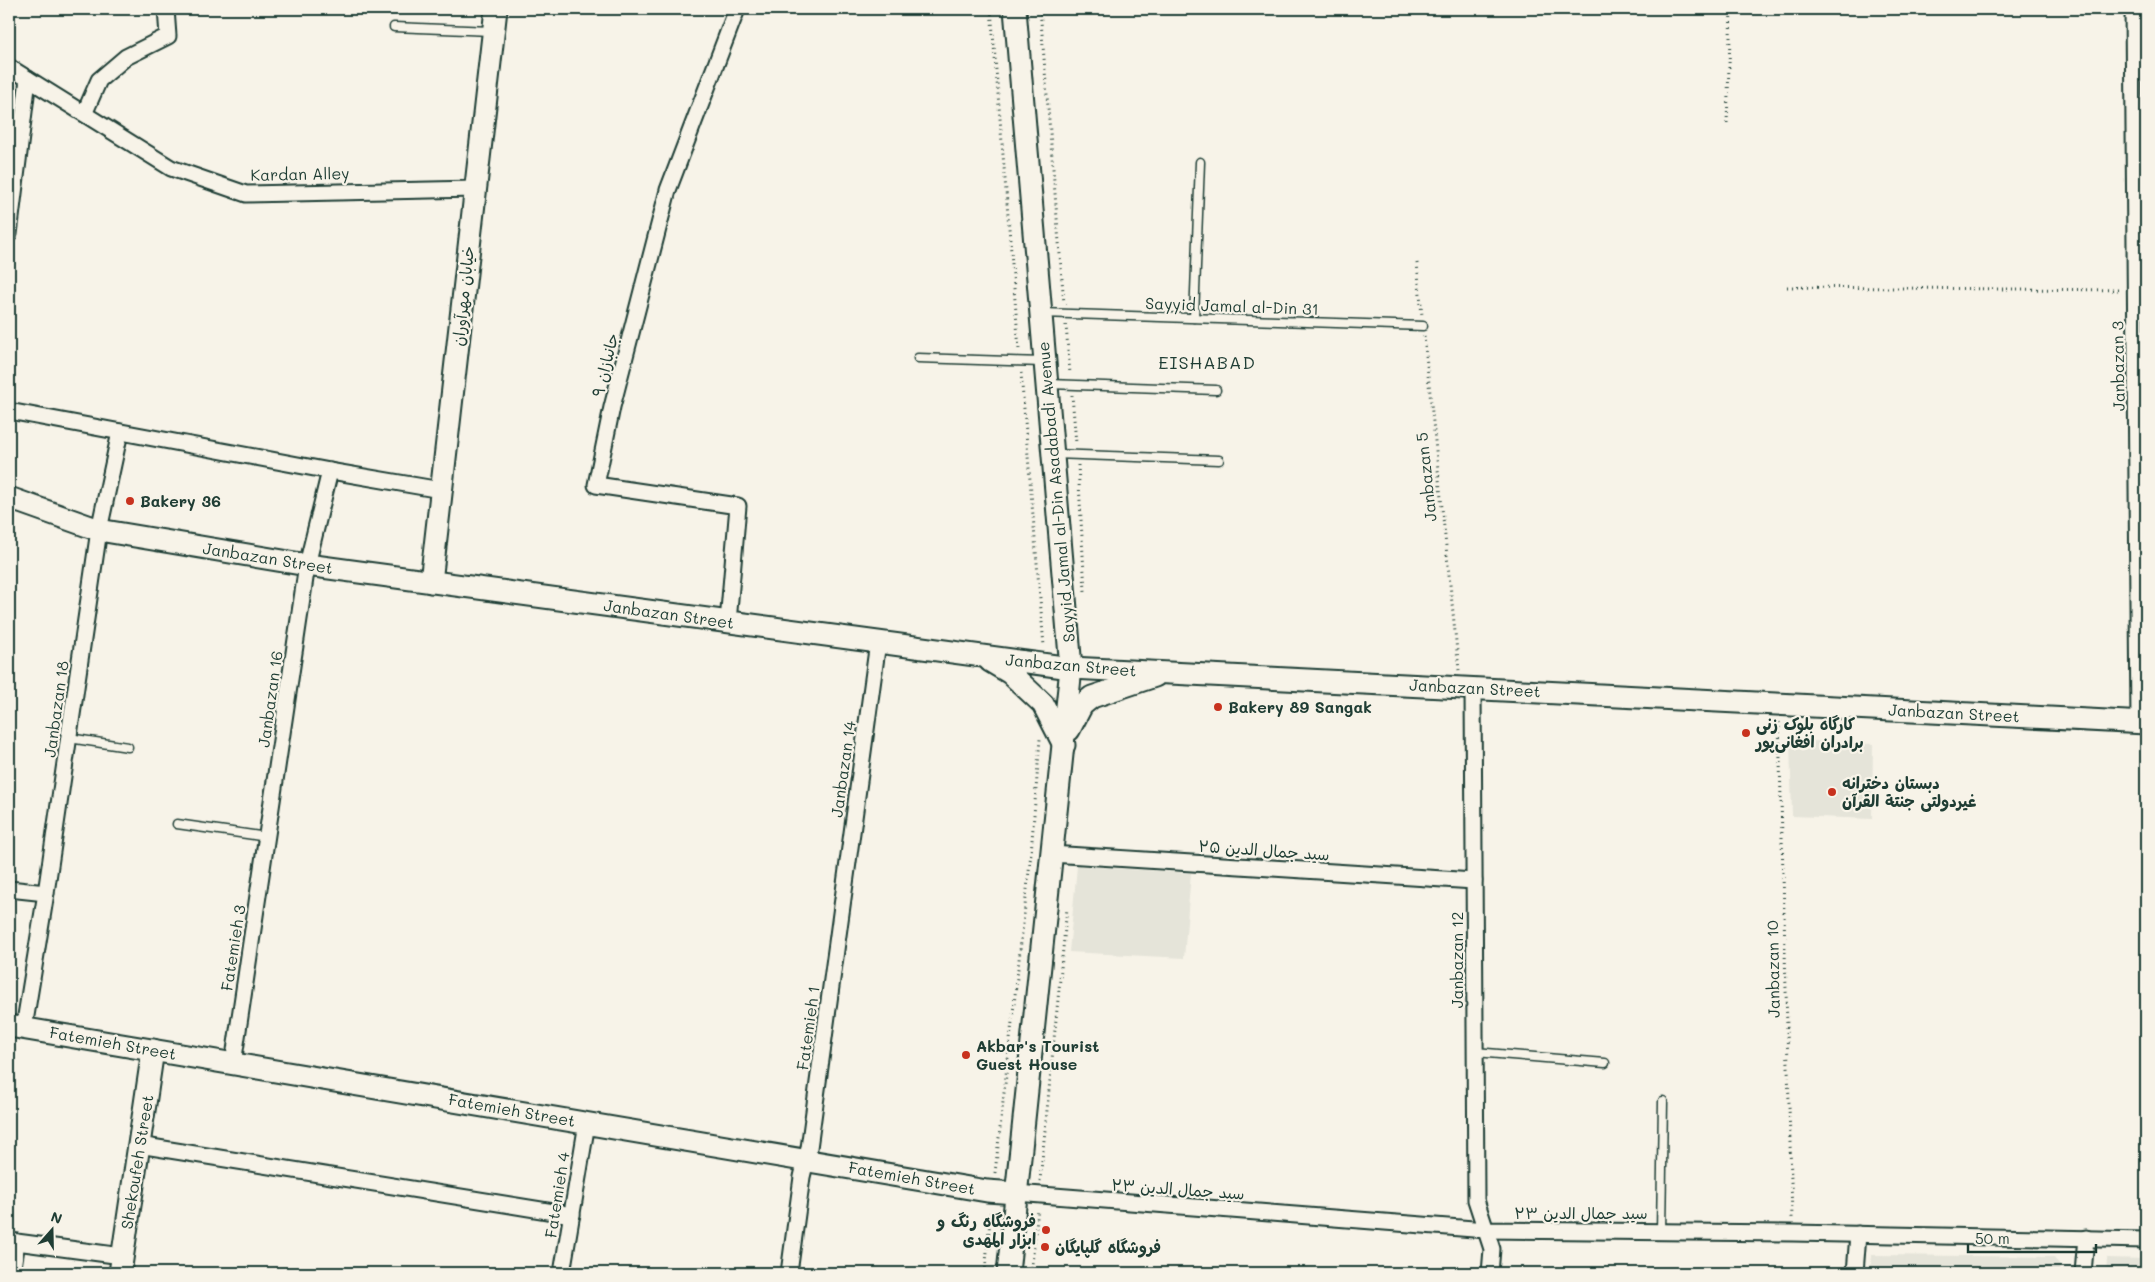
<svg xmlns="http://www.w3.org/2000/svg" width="2155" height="1282" font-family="Mali,'Playpen Sans Arabic',sans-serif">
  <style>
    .built { fill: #e5e4d9 }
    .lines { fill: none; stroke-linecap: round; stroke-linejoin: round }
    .lane-casing { stroke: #1f3d34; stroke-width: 11 }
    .street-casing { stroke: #1f3d34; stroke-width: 19 }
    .secondary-casing { stroke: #1f3d34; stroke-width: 25 }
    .path { stroke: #1f3d34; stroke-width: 3; stroke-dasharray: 1 4; stroke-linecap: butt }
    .lane { stroke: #f7f3e8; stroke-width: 8 }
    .street { stroke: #f7f3e8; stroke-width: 15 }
    .secondary { stroke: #f7f3e8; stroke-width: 21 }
    .poi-dot { fill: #c8321e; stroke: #f7f3e8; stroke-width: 2 }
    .labels { text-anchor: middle; stroke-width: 4.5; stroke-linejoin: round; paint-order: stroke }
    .street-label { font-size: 16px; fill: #1f3d34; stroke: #f7f3e8 }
    .poi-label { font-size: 16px; font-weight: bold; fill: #1f3d34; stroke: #f7f3e8; text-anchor: start }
    .neighbourhood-label { font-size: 18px; letter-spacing: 1px; fill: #1f3d34; stroke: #f7f3e8 }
  </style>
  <rect width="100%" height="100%" fill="#f7f3e8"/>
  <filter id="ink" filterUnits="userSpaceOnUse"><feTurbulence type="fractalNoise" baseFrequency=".02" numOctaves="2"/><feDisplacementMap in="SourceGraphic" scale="10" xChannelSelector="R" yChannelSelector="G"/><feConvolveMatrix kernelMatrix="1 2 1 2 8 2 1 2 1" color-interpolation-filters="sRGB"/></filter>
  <g filter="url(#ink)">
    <g class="built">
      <path d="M1790,740L1873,744L1872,819L1792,816Z"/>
      <path d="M1077,866L1191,873L1184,958L1069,952Z"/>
      <path d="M1872,1255L2053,1257L2060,1265L2059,1273H1870Z"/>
      <path d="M2107,1258L2146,1259V1273H2106Z"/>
    </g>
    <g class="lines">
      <g class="lane-casing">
        <g id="lane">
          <path d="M394,27L491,31"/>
          <path d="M1042,313L1423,326"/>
          <path d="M1194,318L1200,162"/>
          <path d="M918,358L1043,362"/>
          <path d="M1049,384L1216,390"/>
          <path d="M1054,454L1219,460"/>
          <path d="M69,738L128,747"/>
          <path d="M177,824L267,837"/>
          <path d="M1475,1052L1605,1063"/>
          <path d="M1661,1232L1663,1101"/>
        </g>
      </g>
      <g class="street-casing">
        <g id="street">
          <path d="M2133,9L2139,722"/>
          <path d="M9,67L171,168L246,194L475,189"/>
          <path d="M85,112L99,80L126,57L168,36L166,9"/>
          <path d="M9,234L28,79"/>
          <path d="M9,411L330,471L441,490"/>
          <path d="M728,622L738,506L596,485L612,407L668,190L737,9"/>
          <path d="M1473,688L1476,1200L1492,1249L1490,1273"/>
          <path d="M1051,854L1474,881"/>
          <path d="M9,889L46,893"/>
          <path d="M24,1028L46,893L99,530L120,432"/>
          <path d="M233,1064L307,565L330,471"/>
          <path d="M139,1145L572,1215"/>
          <path d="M1016,1193L1486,1230L1793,1233L2146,1240"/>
          <path d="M9,1241L122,1256"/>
          <path d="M12,1273L17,1242"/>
          <path d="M562,1273L587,1123"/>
          <path d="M789,1273L802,1177L809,1148L878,642"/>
          <path d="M1855,1273L1858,1234"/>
          <path d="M2083,1273L2086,1238"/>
        </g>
      </g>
      <g class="secondary-casing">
        <g id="secondary">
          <path d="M9,498L99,530L307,565L1071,668L2146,723"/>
          <path d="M431,582L496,9"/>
          <path d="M990,661L1010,673L1043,704L1064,745"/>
          <path d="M1069,730L1082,705L1092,697L1155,676"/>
          <path d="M9,1026L987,1191L1016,1193"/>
          <path d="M120,1273L153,1050"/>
          <path d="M1008,1273L1071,668L1015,9"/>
        </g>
      </g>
      <g class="path">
        <path d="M991,9L1019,349"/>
        <path d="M1040,9L1064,304"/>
        <path d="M1727,123L1731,9"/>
        <path d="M1417,263L1422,315"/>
        <path d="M1787,287L2122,290"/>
        <path d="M1066,325L1070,374"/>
        <path d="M1424,336L1459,670"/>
        <path d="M1021,373L1044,646"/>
        <path d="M1072,395L1076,443"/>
        <path d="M1078,465L1085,591"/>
        <path d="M1779,722L1792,1218"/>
        <path d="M995,1173L1031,853L1040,739"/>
        <path d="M1040,1181L1067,908"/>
        <path d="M985,1273L991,1209"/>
        <path d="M1031,1273L1038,1209"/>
      </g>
      <use href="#lane" class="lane"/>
      <use href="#street" class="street"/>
      <use href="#secondary" class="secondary"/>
    </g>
  </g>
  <g class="poi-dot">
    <circle cx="130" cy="501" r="5"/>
    <circle cx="1218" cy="707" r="5"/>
    <circle cx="1746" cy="733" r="5"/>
    <circle cx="1832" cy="792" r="5"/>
    <circle cx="966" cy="1055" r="5"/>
    <circle cx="1046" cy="1230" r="5"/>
    <circle cx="1045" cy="1247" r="5"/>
  </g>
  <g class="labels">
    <g class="street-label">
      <text transform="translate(300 174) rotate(-1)" y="6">Kardan Alley</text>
      <text transform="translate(463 296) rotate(-84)" y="6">خیابان مهرآوران</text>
      <text transform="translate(1232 306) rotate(2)" y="6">Sayyid Jamal al-Din 31</text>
      <text transform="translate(605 365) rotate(-76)" y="6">جانبازان ۹</text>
      <text transform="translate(2118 366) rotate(-91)" y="6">Janbazan 3</text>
      <text transform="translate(1426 477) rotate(-96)" y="6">Janbazan 5</text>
      <text transform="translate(1056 492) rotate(-95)" y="6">Sayyid Jamal al-Din Asadabadi Avenue</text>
      <text transform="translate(268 558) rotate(9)" y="6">Janbazan Street</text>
      <text transform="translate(669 614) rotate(8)" y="6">Janbazan Street</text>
      <text transform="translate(1071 665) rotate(5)" y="6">Janbazan Street</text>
      <text transform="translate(1475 688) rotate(3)" y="6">Janbazan Street</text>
      <text transform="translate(270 699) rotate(-82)" y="6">Janbazan 16</text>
      <text transform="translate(56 709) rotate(-82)" y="6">Janbazan 18</text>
      <text transform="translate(1954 713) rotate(3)" y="6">Janbazan Street</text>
      <text transform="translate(843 769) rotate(-82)" y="6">Janbazan 14</text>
      <text transform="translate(1264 850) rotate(4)" y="6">سید جمال الدین ۲۵</text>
      <text transform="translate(233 948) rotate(-81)" y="6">Fatemieh 3</text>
      <text transform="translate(1457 960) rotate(-90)" y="6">Janbazan 12</text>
      <text transform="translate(1773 969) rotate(-91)" y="6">Janbazan 10</text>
      <text transform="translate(808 1028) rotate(-82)" y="6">Fatemieh 1</text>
      <text transform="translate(113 1043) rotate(10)" y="6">Fatemieh Street</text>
      <text transform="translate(512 1110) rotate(10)" y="6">Fatemieh Street</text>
      <text transform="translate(137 1162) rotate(-81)" y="6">Shekoufeh Street</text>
      <text transform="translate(912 1178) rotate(10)" y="6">Fatemieh Street</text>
      <text transform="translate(1178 1189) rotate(4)" y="6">سید جمال الدین ۲۳</text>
      <text transform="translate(557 1195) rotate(-81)" y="6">Fatemieh 4</text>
      <text x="1581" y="1219">سید جمال الدین ۲۳</text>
    </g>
    <g class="poi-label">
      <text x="140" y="507">Bakery 36</text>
      <text x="1228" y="713">Bakery 89 Sangak</text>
      <text x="1756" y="730">کارگاه بلوک زنی<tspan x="1756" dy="18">برادران افغانی‌پور</tspan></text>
      <text x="1842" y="789">دبستان دخترانه<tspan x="1842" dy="18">غیردولتی جنتة القرآن</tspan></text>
      <text x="976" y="1052">Akbar's Tourist<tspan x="976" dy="18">Guest House</tspan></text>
      <text x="1036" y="1227" text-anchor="end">فروشگاه رنگ و<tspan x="1036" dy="18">ابزار المهدی</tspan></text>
      <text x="1055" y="1253">فروشگاه گلپایگان</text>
    </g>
    <g class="neighbourhood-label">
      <text x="1207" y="369">EISHABAD</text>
    </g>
  </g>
  <rect width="2155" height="1282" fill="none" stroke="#f7f3e8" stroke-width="30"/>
  <rect x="15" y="15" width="2125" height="1252" fill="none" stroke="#1f3d34" stroke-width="2" filter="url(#ink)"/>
  <g transform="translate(52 1230) rotate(20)" stroke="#f7f3e8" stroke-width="4" paint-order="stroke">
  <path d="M0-4L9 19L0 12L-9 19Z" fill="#1f3d34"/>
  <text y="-8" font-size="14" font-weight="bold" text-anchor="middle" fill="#1f3d34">N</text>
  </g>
  <path d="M1968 1244v8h128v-8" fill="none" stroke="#1f3d34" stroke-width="2.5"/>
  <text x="1975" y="1244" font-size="15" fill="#1f3d34" stroke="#f7f3e8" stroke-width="4" paint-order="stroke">50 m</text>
</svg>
